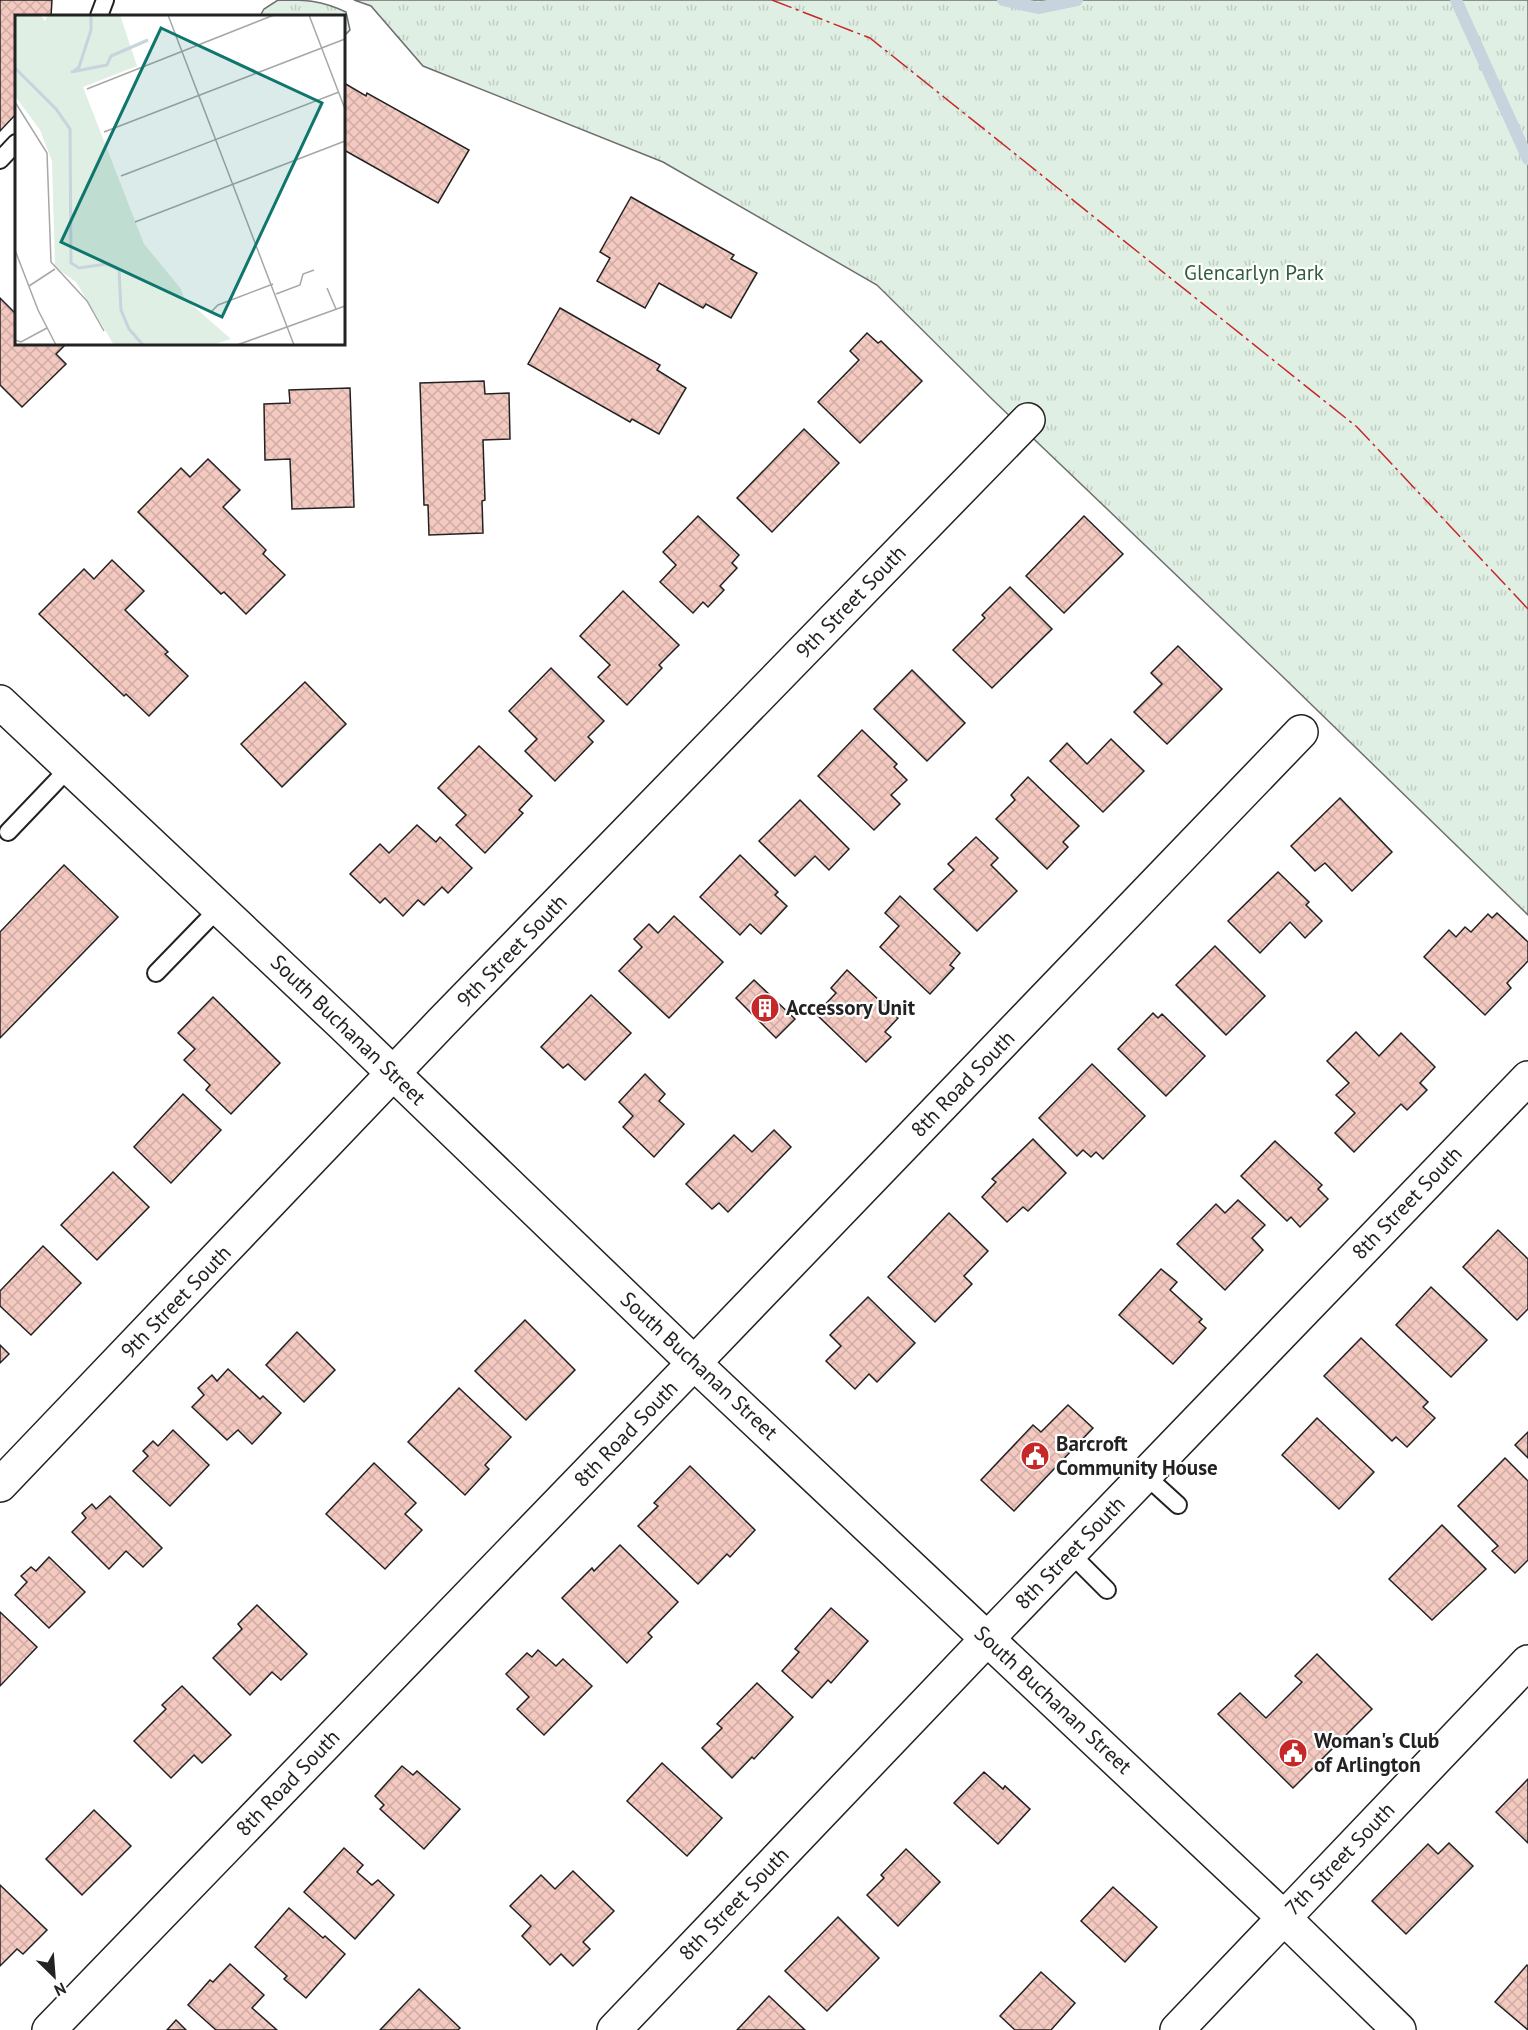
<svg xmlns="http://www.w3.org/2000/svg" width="1528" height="2030" font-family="'PT Sans',sans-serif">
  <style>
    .park { fill: url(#park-tufts); stroke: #6f6f6f; stroke-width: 1.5 }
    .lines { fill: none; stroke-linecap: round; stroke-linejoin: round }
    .stream { stroke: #c7d3dd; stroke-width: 12 }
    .building { fill: url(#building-cross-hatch); stroke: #222; stroke-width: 1.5 }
    .lane-casing { stroke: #222; stroke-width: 20 }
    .street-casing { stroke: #222; stroke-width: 36 }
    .secondary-casing { stroke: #222; stroke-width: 36 }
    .lane { stroke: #fff; stroke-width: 16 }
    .street { stroke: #fff; stroke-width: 33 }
    .secondary { stroke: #fff; stroke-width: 33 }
    .power { stroke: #c62828; stroke-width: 1.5; stroke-dasharray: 21 4.5 3 4.5; stroke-linecap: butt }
    .labels { text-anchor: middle; stroke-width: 4.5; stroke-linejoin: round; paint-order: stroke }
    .park-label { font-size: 21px; fill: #2f5e38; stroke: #fff }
    .street-label { font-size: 21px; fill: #222; stroke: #fff }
    .poi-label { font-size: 21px; font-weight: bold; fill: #222; stroke: #fff; text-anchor: start }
    .inset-river { fill: none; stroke: #c7d3dd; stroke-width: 3 }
    .inset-road { fill: none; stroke: #a7a7a7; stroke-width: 1.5 }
    .view { fill: #0f766e; fill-opacity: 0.15; stroke: #0f766e; stroke-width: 3 }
    .inset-edge { fill: none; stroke: #222; stroke-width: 3 }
  </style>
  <defs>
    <pattern id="park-tufts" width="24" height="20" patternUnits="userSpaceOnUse" patternTransform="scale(1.5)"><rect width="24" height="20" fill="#e0efe3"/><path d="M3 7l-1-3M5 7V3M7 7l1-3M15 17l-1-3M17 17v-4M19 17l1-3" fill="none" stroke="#c0cdc2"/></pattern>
    <pattern id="building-cross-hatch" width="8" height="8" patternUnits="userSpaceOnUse" patternTransform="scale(1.5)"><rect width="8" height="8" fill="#f3c9c0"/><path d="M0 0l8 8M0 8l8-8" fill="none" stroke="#d0aca5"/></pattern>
  </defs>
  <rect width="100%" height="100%" fill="#fff"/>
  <g class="park">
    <path d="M278,0C307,0 320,0 346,12L350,30L344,36V16H260L264,9Z"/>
    <path d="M354,0H1528V915L1282,676L994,401L877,285L663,162L423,66L371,6Z"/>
  </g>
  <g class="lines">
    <g class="stream">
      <path d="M1003,0L1038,8L1077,0"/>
      <path d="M1456,0L1528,159"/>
    </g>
  </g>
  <g class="building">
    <path d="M0,0H52L51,16H16V114L0,131Z"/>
    <path d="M344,83L366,96L367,93L469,150L438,203L344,150Z"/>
    <path d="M631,197L734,255L731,259L757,273L731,318L706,304L703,308L659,283L645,308L597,281L610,258L600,252Z"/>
    <path d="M0,298L16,314V344H66L56,354L66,364L22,407L0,385Z"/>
    <path d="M560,308L660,365L657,370L686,388L659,434L632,419L630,422L528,364Z"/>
    <path d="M867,333L878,343L881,341L922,381L860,443L818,402L859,360L850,351Z"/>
    <path d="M484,381L485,394L509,393L510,439L483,440L485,500L482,501L483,533L429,535L428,505H424L420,383Z"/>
    <path d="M350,388L354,507L292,509L290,459L265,460L264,404L290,403L289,390Z"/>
    <path d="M804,429L839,463L772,532L737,498Z"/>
    <path d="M208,459L240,490L223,507L266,550L263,554L285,575L246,614L224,592L221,594L138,512L181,468L190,477Z"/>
    <path d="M698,516L739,555L732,563L737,568L720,586L724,590L708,607L703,602L693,613L660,582L676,565L663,552Z"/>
    <path d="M1084,516L1123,554L1064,613L1026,576Z"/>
    <path d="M112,560L144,591L125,610L168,652L165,654L188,676L149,716L126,694L124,696L39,614L84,569L94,579Z"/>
    <path d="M1010,587L1052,629L992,688L953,650L985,618L982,615Z"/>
    <path d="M623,591L679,645L659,665L662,668L627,705L598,677L610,665L580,636Z"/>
    <path d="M1178,646L1222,689L1167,744L1134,712L1162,684L1151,673Z"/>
    <path d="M551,668L604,721L588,737L593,742L555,781L525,751L537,739L509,711Z"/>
    <path d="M912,670L965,723L927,761L874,709Z"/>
    <path d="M305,682L346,724L282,787L241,744Z"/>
    <path d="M862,730L897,764L894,767L907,780L891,795L900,804L874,830L818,776Z"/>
    <path d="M1111,739L1144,771L1103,812L1050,761L1067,743L1087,764Z"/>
    <path d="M479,746L532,796L519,810L523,813L485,853L456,825L466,815L438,788Z"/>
    <path d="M1028,777L1079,826L1063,842L1068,847L1047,869L996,819L1015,800L1011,795Z"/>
    <path d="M1340,798L1392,852L1352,891L1325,863L1315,871L1291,846Z"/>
    <path d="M800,800L849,849L829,870L815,856L795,876L759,841Z"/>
    <path d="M417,825L436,842L440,837L472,868L448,893L442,887L424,905L418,900L403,916L385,898L380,903L350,874L380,844L389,853Z"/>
    <path d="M976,837L998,858L991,865L1017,891L977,931L934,889L954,870L948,864Z"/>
    <path d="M740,855L778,892L775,895L787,906L761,934L750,924L740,935L700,897Z"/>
    <path d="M64,865L118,917L0,1038V932Z"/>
    <path d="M1278,872L1309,902L1306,905L1322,921L1305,938L1290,922L1260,953L1228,921Z"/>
    <path d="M900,896L960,953L950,965L954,968L930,994L880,947L899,926L885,913Z"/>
    <path d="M1497,913L1528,942V961L1507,983L1511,988L1485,1015L1424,957L1449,930L1456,937L1465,927L1471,932L1488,914L1492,918Z"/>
    <path d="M674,916L723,962L669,1018L619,971L642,947L634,939L649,924L658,933Z"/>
    <path d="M1215,946L1265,996L1226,1035L1176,985Z"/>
    <path d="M847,970L898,1018L885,1032L891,1037L866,1062L816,1014L836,993L831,988Z"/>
    <path d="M754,980L795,1019L776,1038L736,998Z"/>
    <path d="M591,995L631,1033L585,1080L568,1064L563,1068L541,1047Z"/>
    <path d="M213,997L280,1063L231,1114L206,1090L210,1085L184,1060L195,1049L178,1033Z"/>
    <path d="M1153,1013L1158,1018L1162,1014L1205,1056L1166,1096L1118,1049Z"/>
    <path d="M1356,1032L1379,1056L1401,1033L1435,1067L1420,1083L1427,1090L1407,1110L1401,1104L1354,1152L1335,1133L1355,1113L1336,1095L1349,1083L1327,1061Z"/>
    <path d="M1092,1064L1145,1116L1103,1159L1096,1152L1091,1157L1083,1150L1077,1156L1039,1118Z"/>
    <path d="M645,1074L665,1094L659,1101L684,1124L654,1157L623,1127L633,1116L619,1102Z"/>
    <path d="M183,1094L221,1130L171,1183L134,1147Z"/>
    <path d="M774,1130L791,1147L728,1212L719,1203L712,1209L686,1184L734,1135L752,1152Z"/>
    <path d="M1033,1139L1066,1173L1028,1211L1023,1207L1007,1222L982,1197L996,1182L992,1179Z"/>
    <path d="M1275,1141L1322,1185L1318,1189L1328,1199L1300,1227L1291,1217L1287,1221L1241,1176Z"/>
    <path d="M113,1172L149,1207L97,1260L61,1225Z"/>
    <path d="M1238,1200L1265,1225L1252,1238L1263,1250L1225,1290L1177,1244L1216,1204L1225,1213Z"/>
    <path d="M949,1213L988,1251L964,1276L972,1284L935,1322L888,1277Z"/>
    <path d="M1498,1230L1528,1259V1309L1517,1320L1463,1267Z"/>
    <path d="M43,1246L81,1283L31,1335L0,1306V1291Z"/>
    <path d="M1161,1269L1177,1282L1170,1290L1202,1319L1199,1322L1206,1328L1173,1364L1119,1315Z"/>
    <path d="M1431,1287L1487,1340L1451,1377L1396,1325Z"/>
    <path d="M868,1297L915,1343L877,1382L869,1374L855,1389L826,1361L841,1346L830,1335Z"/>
    <path d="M525,1320L575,1370L526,1420L475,1371Z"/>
    <path d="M297,1332L335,1370L304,1402L266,1365Z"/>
    <path d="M1361,1338L1428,1402L1423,1407L1435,1418L1407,1447L1396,1437L1392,1441L1324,1376Z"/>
    <path d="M0,1345L9,1354L0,1363Z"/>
    <path d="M228,1369L260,1399L263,1396L281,1413L252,1444L238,1430L227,1440L192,1407L204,1395L198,1388L212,1375L217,1381Z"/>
    <path d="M459,1388L511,1437L485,1465L489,1469L465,1495L408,1442Z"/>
    <path d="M1068,1405L1093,1428L1014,1511L981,1480L1033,1425L1041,1432Z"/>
    <path d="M1317,1418L1374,1472L1339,1509L1282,1455Z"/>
    <path d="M173,1430L209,1465L170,1506L133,1471L148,1456L143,1451L153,1441L158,1446Z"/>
    <path d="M1528,1432V1458L1515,1445Z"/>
    <path d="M1505,1458L1528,1481V1560L1515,1573L1492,1551L1498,1546L1458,1506Z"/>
    <path d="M374,1463L416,1503L405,1514L422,1530L385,1569L326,1514Z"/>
    <path d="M690,1466L755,1530L730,1557L727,1554L698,1584L638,1526L658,1506L654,1503Z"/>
    <path d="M110,1496L162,1548L143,1567L126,1551L109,1569L72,1532L86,1518L82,1513L92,1504L96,1509Z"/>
    <path d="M1442,1525L1486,1569L1432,1620L1389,1579Z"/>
    <path d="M620,1545L678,1602L648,1633L652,1637L627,1663L562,1598L592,1568L594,1571Z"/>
    <path d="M49,1557L85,1592L49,1628L15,1595L27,1582L21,1576L31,1567L36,1571Z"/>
    <path d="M257,1605L307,1654L281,1680L272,1672L250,1695L213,1658L242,1629L238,1624Z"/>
    <path d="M831,1608L868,1641L831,1683L828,1680L812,1698L782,1671L799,1652L795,1649Z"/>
    <path d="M0,1612L37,1647L0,1686Z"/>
    <path d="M538,1650L556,1666L563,1659L592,1686L544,1735L517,1709L529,1697L506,1674L527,1653L532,1657Z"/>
    <path d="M1317,1654L1372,1709L1293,1788L1218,1714L1240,1693L1266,1718L1302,1682L1295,1676Z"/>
    <path d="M757,1683L793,1717L754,1759L752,1757L732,1778L702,1748L722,1728L717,1724Z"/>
    <path d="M182,1686L231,1735L202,1763L194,1755L171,1778L134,1741L166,1709L162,1705Z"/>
    <path d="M662,1763L722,1818L687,1856L627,1801Z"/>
    <path d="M402,1766L413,1775L417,1771L460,1809L424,1849L380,1809L384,1805L375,1796Z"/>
    <path d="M984,1772L1003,1789L1005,1786L1030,1809L998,1844L954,1803Z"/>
    <path d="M1528,1779V1843L1496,1812Z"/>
    <path d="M94,1810L131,1846L82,1895L46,1859Z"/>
    <path d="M1449,1843L1473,1866L1406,1934L1372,1901L1428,1844L1438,1854Z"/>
    <path d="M344,1848L363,1865L357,1872L372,1885L378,1880L394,1895L355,1939L304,1892Z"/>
    <path d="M906,1849L940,1882L898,1926L867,1895L884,1878L881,1875Z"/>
    <path d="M573,1871L614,1911L583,1942L590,1949L573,1966L561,1954L550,1965L522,1936L531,1926L510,1906L541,1875L555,1889Z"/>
    <path d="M0,1885L47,1930L23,1954L17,1949L0,1966Z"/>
    <path d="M1113,1887L1157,1927L1125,1962L1081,1921Z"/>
    <path d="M289,1908L323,1938L325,1936L345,1954L306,1998L284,1979L287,1976L255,1947Z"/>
    <path d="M838,1917L879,1958L827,2011L785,1971Z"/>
    <path d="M230,1964L264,1995L252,2008L277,2030H216L188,2005L210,1980L213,1982Z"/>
    <path d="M1527,1965L1528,1966V2030L1495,2002Z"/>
    <path d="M1041,1972L1075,2003L1051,2030H1015L1000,2016Z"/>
    <path d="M419,1989L460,2028L458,2030H380Z"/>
    <path d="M769,1996L805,2030H737Z"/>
    <path d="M176,2020L186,2030H167Z"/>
  </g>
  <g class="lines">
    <g class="lane-casing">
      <g id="lane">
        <path d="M99,16L105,0"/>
        <path d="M0,160L16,143"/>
        <path d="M8,832L69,768"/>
        <path d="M156,973L219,908"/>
        <path d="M1145,1475L1178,1505"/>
        <path d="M1070,1553L1107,1590"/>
      </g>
    </g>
    <g class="street-casing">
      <g id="street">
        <path d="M0,1485L441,1023L1028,420"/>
        <path d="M49,2030L694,1363L1301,732"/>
        <path d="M614,2030L988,1638L1528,1078"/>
        <path d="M1177,2030L1528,1662"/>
      </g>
    </g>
    <g class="secondary-casing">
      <path id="secondary" d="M0,702L342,1024L694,1363L1284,1918L1399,2030"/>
    </g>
    <use href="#lane" class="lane"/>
    <use href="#street" class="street"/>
    <use href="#secondary" class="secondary"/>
    <path class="power" d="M772,0L870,38L1357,427L1528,609"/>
  </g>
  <defs>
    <g id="building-disc" transform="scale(1.5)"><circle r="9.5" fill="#c62828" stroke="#fff"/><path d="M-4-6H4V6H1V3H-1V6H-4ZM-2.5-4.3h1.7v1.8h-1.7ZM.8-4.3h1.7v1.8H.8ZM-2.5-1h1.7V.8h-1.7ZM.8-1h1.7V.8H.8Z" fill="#fff"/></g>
    <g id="civic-disc" transform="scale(1.5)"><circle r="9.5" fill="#c62828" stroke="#fff"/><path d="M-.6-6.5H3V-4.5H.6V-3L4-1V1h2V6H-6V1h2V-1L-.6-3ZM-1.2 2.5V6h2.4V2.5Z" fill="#fff"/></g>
  </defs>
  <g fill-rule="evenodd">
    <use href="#building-disc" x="765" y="1008"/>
    <use href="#civic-disc" x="1035" y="1456"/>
    <use href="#civic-disc" x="1293" y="1753"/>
  </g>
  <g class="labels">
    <g class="park-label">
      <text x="1254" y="280">Glencarlyn Park</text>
    </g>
    <g class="street-label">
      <text transform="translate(851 602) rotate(-46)" y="7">9th Street South</text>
      <text transform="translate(512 951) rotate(-46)" y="7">9th Street South</text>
      <text transform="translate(348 1030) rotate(44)" y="7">South Buchanan Street</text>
      <text transform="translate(963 1084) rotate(-46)" y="7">8th Road South</text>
      <text transform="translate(1407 1203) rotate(-46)" y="7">8th Street South</text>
      <text transform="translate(176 1302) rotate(-46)" y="7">9th Street South</text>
      <text transform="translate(699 1366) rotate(43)" y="7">South Buchanan Street</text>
      <text transform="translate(626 1434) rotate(-46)" y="7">8th Road South</text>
      <text transform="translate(1070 1553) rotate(-46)" y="7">8th Street South</text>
      <text transform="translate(1053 1700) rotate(43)" y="7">South Buchanan Street</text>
      <text transform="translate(288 1783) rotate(-46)" y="7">8th Road South</text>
      <text transform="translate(1340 1859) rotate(-46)" y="7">7th Street South</text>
      <text transform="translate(734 1904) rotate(-46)" y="7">8th Street South</text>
    </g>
    <g class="poi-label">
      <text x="786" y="1015">Accessory Unit</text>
      <text x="1056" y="1451">Barcroft<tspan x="1056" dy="24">Community House</tspan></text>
      <text x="1314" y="1748">Woman's Club<tspan x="1314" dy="24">of Arlington</tspan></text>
    </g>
  </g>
  <g transform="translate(15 15)">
    <rect width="330" height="330" fill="#fff"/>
    <path d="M0,0H25L30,6L33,0H105L122,51L68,72L129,229L166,274L169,283L216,324L197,330H99L61,267L40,252L37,146L25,115L0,81Z" fill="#e0efe3"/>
    <path class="inset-river" d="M0,53L41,94L55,114L56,248L64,253L91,249L104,255L106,295L114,314L128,330M59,56L64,52L76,15V0M56,57L92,50L96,41L133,25"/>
    <path class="inset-road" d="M153,0L279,330M294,0L330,94M72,74L259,0M0,87L32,138L36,247L72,286L89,316M89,117L330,24M106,161L324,77M120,207L330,126M0,235L23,295L41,330M14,271L40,254M312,273L321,294M261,279L285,270L288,259L299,255M195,298L203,290L258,269M0,325L6,327L32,313M222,330L330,291"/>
    <path class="view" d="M146,13L307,88L207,302L46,227Z"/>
    <rect width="330" height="330" class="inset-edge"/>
  </g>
  <g transform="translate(54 1976) rotate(155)" stroke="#ffffff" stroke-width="4.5" paint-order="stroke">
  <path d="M0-4.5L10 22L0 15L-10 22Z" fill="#222222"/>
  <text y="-9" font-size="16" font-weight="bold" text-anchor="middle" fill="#222222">N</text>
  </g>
</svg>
